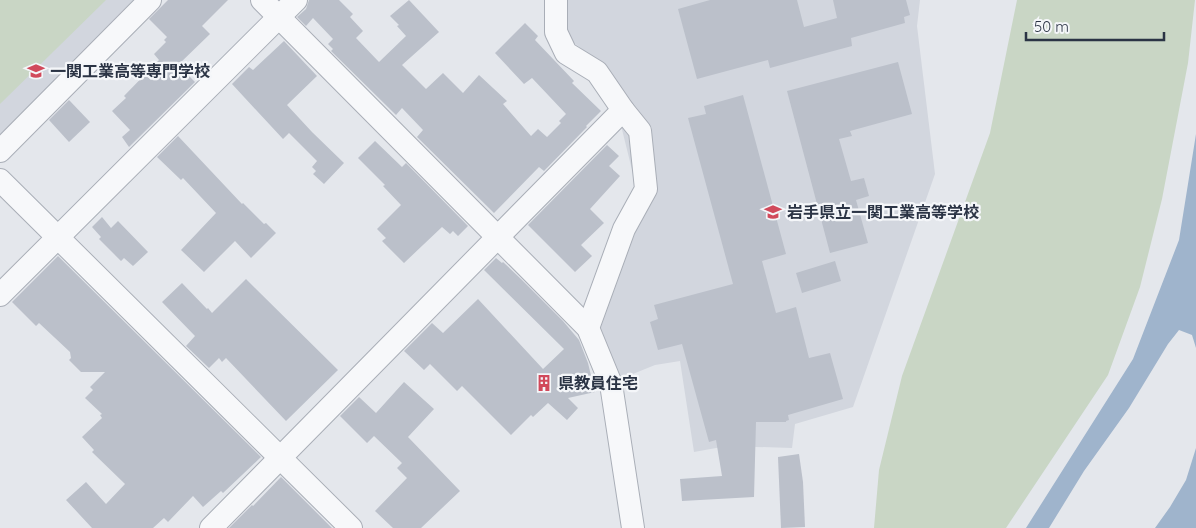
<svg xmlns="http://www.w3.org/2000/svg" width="1196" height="528" font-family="Quicksand,'Noto Sans JP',sans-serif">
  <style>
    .built { fill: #d2d6de }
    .green { fill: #c9d6c5 }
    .water { fill: #9fb4cc }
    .building { fill: #bbc0ca }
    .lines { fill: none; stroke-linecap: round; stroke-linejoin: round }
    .minor-casing { stroke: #a9aeb7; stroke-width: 24 }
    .minor { stroke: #f7f8fa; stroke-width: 22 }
    .labels { text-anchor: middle; stroke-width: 4.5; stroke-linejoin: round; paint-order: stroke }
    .poi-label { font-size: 16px; font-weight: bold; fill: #2b3445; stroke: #f4f6f9; text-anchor: start }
  </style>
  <rect width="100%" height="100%" fill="#e4e7ec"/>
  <g class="built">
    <path d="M0,0H142L0,143Z"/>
    <path d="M564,0H920L917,26L935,174L853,407L795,424L792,448L727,446L694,452L680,361L655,365L618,380L585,312L610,235L637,190L607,69L568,38Z"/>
  </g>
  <g class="green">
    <path d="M0,0H106L0,104Z"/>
    <path d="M1017,0H1195L1188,63L1162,199L1140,287L1108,375L1006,528H874L879,470L902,376L990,133Z"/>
  </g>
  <g class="water">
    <path d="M1196,134V348L1192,335L1179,330L1168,344L1129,408L1084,471L1049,528H1026L1133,359L1179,240Z"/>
    <path d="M1196,448V528H1155L1170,507L1186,480Z"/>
  </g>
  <g class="building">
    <path d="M168,0H228L202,26L210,34L178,65L195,82L129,147L122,137L130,130L112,111L126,98L124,96L159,60L154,54L166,42L164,40L167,37L149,19Z"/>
    <path d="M309,0H339L353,14L350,17L363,31L356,38L379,62L406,36L397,26L399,25L390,16L409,0L439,32L402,65L426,89L443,73L463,93L479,75L507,101L503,104L531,136L538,129L547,137L561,123L559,121L566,114L532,78L524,84L495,53L525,23L538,36L535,40L574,81L572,83L601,111L586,126L587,127L544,171L539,167L494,213L417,137L423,130L402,108L396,115L331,51L333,49L328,44L333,39L313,18L306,26L297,17L306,9Z"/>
    <path d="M710,0H797L804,27L837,18L833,0H906L910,15L904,17L905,23L851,38L852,46L770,68L768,60L697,79L678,9Z"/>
    <path d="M284,41L317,76L287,105L312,132L344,163L324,184L313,174L316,171L312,167L317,161L289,133L283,139L232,84L249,67L253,70Z"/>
    <path d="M898,62L912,114L850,131L852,136L839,139L851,181L864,178L869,196L856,200L868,243L830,253L787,91Z"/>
    <path d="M743,95L786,254L762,261L776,313L796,307L809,358L830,353L843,399L788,415L789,420L786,421V422H756L754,497L682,501L680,479L722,476L716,440L709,442L682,344L658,350L650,322L658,319L654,305L733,284L688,118L706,114L704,106Z"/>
    <path d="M69,100L90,122L69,142L49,120Z"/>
    <path d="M178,136L242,204L243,203L264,224L266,223L276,233L251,258L235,241L204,272L181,250L216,213L183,178L181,180L157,157Z"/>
    <path d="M375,141L402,167L406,163L468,226L458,236L453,231L450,234L442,227L404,263L382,241L386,238L377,229L401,205L383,186L385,185L358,158Z"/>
    <path d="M607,145L619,156L609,166L620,176L590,209L604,223L581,245L592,256L575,272L528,225Z"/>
    <path d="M102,217L111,228L118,221L148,252L133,266L124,258L121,261L99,239L101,237L92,227Z"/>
    <path d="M58,256L261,457L223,493L221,491L203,507L193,496L168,522L164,518L153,528H92L66,500L86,482L106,504L125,484L92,452L94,450L82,437L102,418L100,415L102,414L85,398L93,390L90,387L105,372H81L69,360L71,358L70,352L39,323L36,326L12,302Z"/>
    <path d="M496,258L502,263L503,262L521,279L563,321L579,340L588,363L595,392L568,398L578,408L567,420L548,403L533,417L531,415L511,435L462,386L457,391L430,364L424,370L404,351L432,323L443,333L478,299L543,369L564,349L484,270Z"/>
    <path d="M835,261L841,281L802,293L796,273Z"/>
    <path d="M246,279L338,370L286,421L226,358L222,362L219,358L209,368L186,346L195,336L162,302L182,283L207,309L208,308L212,313Z"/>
    <path d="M404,382L434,409L408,437L460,491L421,528H393L375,511L407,478L397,468L402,463L374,436L367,443L340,416L359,397L376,413Z"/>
    <path d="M799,454L803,482L805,527L781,528L778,457Z"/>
    <path d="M281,477L332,528H229L252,505L253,506Z"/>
  </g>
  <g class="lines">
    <g class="minor-casing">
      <g id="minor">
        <path d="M262,0L588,328L611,384L633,528"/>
        <path d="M556,0V32L566,53L597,72L623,110L640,131L646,189L624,229L588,328"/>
        <path d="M0,151L150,0"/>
        <path d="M0,180L351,528"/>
        <path d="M0,295L296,0"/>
        <path d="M211,528L623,110"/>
      </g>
    </g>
    <use href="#minor" class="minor"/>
  </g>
  <defs>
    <g id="university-bare" transform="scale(1.35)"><path d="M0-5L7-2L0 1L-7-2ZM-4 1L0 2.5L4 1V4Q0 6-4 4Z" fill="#d1495b" stroke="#f4f6f9" stroke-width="2.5" paint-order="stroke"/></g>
    <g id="school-bare" transform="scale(1.35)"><path d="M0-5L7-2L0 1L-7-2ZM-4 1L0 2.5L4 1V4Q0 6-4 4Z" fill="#d1495b" stroke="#f4f6f9" stroke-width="2.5" paint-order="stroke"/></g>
    <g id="building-bare" transform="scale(1.35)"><path d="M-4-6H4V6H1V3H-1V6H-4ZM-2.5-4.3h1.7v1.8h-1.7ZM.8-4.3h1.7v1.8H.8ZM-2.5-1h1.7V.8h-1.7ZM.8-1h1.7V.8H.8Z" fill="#d1495b" stroke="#f4f6f9" stroke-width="2.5" paint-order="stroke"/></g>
  </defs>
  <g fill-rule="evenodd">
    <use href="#university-bare" x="36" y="71"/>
    <use href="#school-bare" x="773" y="212"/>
    <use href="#building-bare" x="544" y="383"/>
  </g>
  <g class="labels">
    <g class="poi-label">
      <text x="50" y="77">一関工業高等専門学校</text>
      <text x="787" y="218">岩手県立一関工業高等学校</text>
      <text x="558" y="389">県教員住宅</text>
    </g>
  </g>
  <path d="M1026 32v8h138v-8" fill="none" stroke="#2b3445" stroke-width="2.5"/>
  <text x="1034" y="32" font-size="15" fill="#2b3445" stroke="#f4f6f9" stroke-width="4" paint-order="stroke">50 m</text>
</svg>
